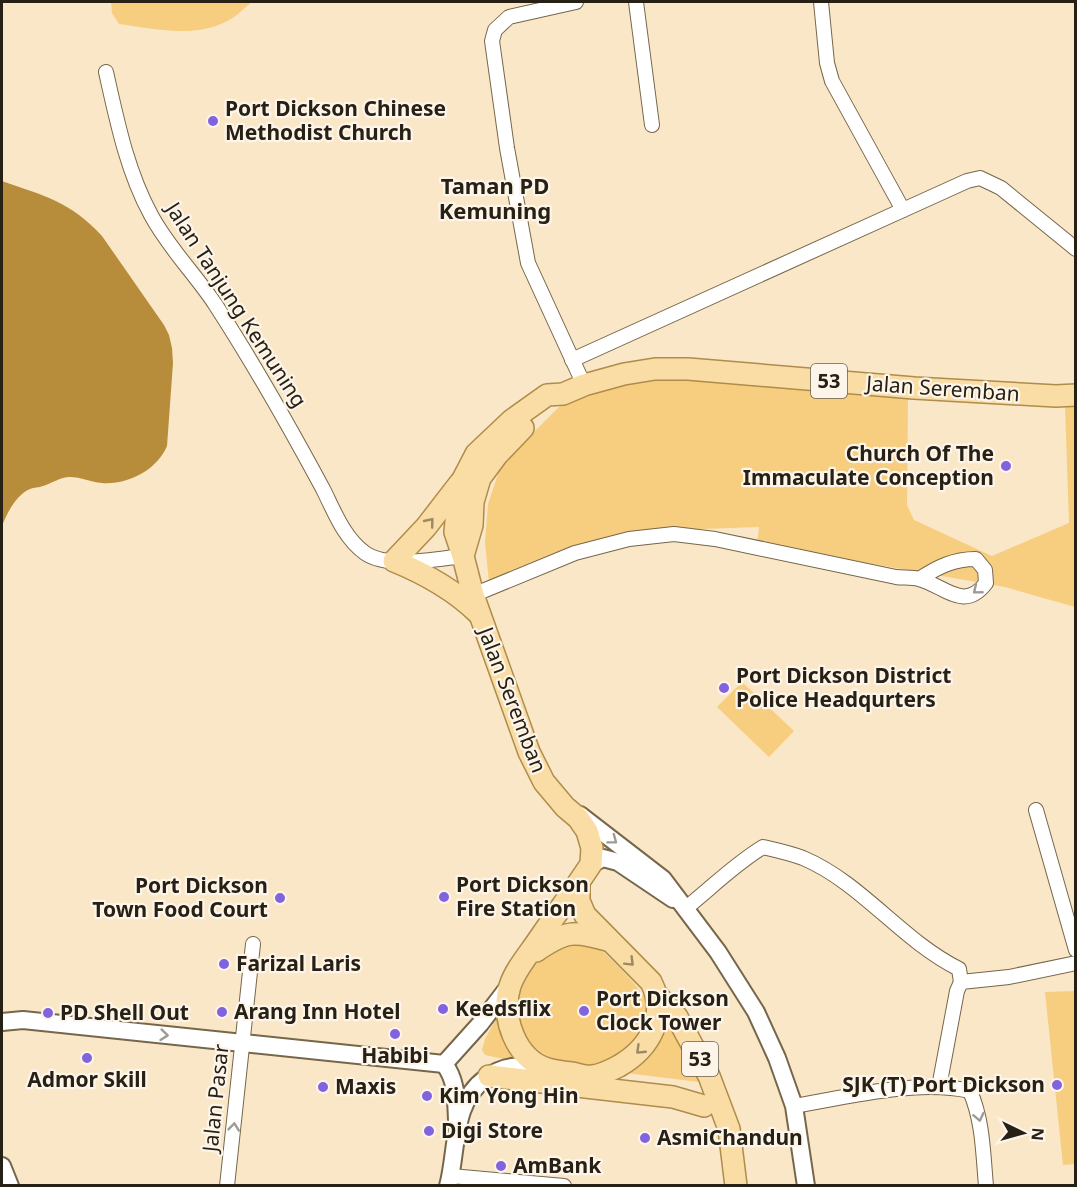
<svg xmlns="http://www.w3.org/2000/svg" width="1077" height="1187" font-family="'Noto Sans',sans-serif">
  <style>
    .green { fill: #f7cd80 }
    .water { fill: #b78d3b }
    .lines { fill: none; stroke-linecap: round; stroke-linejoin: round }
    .minor-casing { stroke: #76664a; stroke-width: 16 }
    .tertiary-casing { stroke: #76664a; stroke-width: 20 }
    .primary-casing { stroke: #ae8c4b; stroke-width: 24 }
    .minor { stroke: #fff; stroke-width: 14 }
    .tertiary { stroke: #fff; stroke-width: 16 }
    .primary { stroke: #fadda5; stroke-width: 21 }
    .oneway { stroke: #9b8864 }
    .oneway2 { stroke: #9e9b95 }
    .poi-dot { fill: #8263de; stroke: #fdf5e9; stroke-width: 2 }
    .labels { text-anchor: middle; stroke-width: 4.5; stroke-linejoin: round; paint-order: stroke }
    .shield { fill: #fdf5e9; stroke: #676054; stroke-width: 1.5 }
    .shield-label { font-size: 20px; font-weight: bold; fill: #272014 }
    .poi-label { font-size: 21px; font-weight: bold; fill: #272014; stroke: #fdf5e9; text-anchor: start }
    .street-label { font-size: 21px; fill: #272014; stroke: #fdf5e9 }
    .neighbourhood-label { font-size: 22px; font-weight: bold; fill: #272014; stroke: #fdf5e9 }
  </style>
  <rect width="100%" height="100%" fill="#f9e7c7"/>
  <g class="green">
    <path d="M111,2H252C246,6 240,13 234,17C199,40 157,29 119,24L112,13Z"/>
    <path d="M696,378L908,392L907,505L914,520L992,556L1069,523L1065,405L1075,404V607L1005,587L757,544L759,527L645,531L489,582L485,543L488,504L499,471L519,447L562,404L620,386L640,382Z"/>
    <path d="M742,682L794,731L769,757L717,707Z"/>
    <path d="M593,942C606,955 646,990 649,1008C651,1018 644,1029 639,1037C635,1043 631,1046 625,1049C617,1055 608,1063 597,1065C590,1067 578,1064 570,1063C527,1056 503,1020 526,980C543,949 559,943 593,942Z"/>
    <path d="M1075,991V1164L1063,1165L1045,992Z"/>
    <path d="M497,1017L499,1018L517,1058L514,1061L485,1055L482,1050L485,1039Z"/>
    <path d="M667,1022H670L700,1076L699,1082L626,1073C644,1059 663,1046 667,1022Z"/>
  </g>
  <path class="water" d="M2,181C44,196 70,201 102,236L164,325L169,335L172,348L173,363L167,446C157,470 128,485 102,483C91,482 81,477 70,477C60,477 53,483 43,486C39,488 34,487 30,489C16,495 7,513 2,526Z"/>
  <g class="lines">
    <g class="minor-casing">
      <g id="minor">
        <path d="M576,2L509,17L495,30L492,41L507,148L528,263L584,385"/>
        <path d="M636,2L652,125"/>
        <path d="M821,2L827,63L832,81L903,210"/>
        <path d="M106,72C117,121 127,171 151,215C168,247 195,274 215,304C254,364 289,426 323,489C334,511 344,538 365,553C388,569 436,559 463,556"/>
        <path d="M572,360L903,210L967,181L980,178L1001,188L1076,249"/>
        <path d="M473,595L575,553L629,539L674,534L715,539L896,577C903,578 912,577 919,579C945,586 964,612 986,583L985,570L976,559C953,559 938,567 919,579"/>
        <path d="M1036,810L1076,950"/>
        <path d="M686,908C711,888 735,864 763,847C776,850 790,853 803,858C862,883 901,940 959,969L961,982"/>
        <path d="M939,1087L957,991L961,982L1009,977L1076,963"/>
        <path d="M794,1106C847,1097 917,1079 970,1091C983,1121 983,1153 986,1186"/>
        <path d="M451,1176L564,1186"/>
        <path d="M227,1186L253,944"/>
      </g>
    </g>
    <g class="tertiary-casing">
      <g id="tertiary">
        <path d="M580,815L663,879L718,952L756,1012L777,1058L794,1106L806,1186"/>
        <path d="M591,864L603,858L618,862L673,899"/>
        <path d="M2,1022L23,1020L444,1064L480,1024L510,985"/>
        <path d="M444,1064C457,1080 456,1101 457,1120"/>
        <path d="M2,1166L10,1186"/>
        <path d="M448,1186C458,1149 451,1103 486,1078C494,1073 502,1068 512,1067C522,1066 534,1068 545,1069"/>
      </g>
    </g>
    <g class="primary-casing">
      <g id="primary">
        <path d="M460,483L426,527L394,561C426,574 453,589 478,613"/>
        <path d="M463,556L472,525L473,502L480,478L497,455L523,428"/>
        <path d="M579,882V901L585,915L651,982C668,1016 650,1048 619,1066C611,1070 602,1075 593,1076C586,1077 578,1074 571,1073C563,1072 555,1071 548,1069C516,1060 500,1016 510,986C515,970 529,954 539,939C556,914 574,890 591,864L592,848L587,831L578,818L565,807L544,782L529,752L473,595L463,556L455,532L458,501L463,479L476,454L512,420L547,395L563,394L584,385L624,374L655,369H688L914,388L1056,396L1076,395"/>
        <path d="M536,951C565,931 574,930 607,940"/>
        <path d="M658,996L677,1017L709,1076L729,1129L736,1186"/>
        <path d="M489,1076L673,1097L704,1106"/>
      </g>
    </g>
    <use href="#minor" class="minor"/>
    <use href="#tertiary" class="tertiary"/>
    <use href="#primary" class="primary"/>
  </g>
  <defs><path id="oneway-chevron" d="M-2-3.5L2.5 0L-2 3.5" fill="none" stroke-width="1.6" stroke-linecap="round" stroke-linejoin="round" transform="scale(1.5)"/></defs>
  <g class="oneway">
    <use href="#oneway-chevron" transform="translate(430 522) rotate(-51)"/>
    <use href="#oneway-chevron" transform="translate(630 962) rotate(45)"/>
    <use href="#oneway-chevron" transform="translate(640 1050) rotate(136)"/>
  </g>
  <g class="oneway2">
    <use href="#oneway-chevron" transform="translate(977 590) rotate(141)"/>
    <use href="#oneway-chevron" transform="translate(613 840) rotate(37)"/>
    <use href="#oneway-chevron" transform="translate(164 1035) rotate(6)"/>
    <use href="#oneway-chevron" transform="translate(979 1117) rotate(78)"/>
    <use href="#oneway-chevron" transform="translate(234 1127) rotate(-84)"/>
  </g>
  <g class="poi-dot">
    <circle cx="213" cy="121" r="6"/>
    <circle cx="1006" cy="466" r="6"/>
    <circle cx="724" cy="688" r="6"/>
    <circle cx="444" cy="897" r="6"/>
    <circle cx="280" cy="898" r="6"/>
    <circle cx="224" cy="964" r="6"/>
    <circle cx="443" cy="1009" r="6"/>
    <circle cx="584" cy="1011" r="6"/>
    <circle cx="222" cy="1012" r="6"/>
    <circle cx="48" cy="1013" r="6"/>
    <circle cx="395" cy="1034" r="6"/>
    <circle cx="87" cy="1058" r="6"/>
    <circle cx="1057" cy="1085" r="6"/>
    <circle cx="323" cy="1087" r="6"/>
    <circle cx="427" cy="1096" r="6"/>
    <circle cx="429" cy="1131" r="6"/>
    <circle cx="645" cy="1138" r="6"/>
    <circle cx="501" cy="1166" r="6"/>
  </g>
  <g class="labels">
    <g class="shield">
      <rect x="811" y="364" width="36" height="34" rx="4.5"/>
      <rect x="682" y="1042" width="36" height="34" rx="4.5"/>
    </g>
    <g class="shield-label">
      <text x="829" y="388">53</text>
      <text x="700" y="1066">53</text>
    </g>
    <g class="poi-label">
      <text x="225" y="116">Port Dickson Chinese<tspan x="225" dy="24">Methodist Church</tspan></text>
      <text x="994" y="461" text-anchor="end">Church Of The<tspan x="994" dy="24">Immaculate Conception</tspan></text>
      <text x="736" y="683">Port Dickson District<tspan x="736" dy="24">Police Headqurters</tspan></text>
      <text x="456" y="892">Port Dickson<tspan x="456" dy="24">Fire Station</tspan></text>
      <text x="268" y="893" text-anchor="end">Port Dickson<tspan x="268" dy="24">Town Food Court</tspan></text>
      <text x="236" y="971">Farizal Laris</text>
      <text x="596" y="1006">Port Dickson<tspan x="596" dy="24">Clock Tower</tspan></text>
      <text x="455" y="1016">Keedsflix</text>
      <text x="234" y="1019">Arang Inn Hotel</text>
      <text x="60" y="1020">PD Shell Out</text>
      <text x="395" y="1063" text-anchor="middle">Habibi</text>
      <text x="87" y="1087" text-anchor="middle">Admor Skill</text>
      <text x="1045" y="1092" text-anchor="end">SJK (T) Port Dickson</text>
      <text x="335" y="1094">Maxis</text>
      <text x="439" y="1103">Kim Yong Hin</text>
      <text x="441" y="1138">Digi Store</text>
      <text x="657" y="1145">AsmiChandun</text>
      <text x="513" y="1173">AmBank</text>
    </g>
    <g class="street-label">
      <text transform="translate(236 305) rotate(57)" y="7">Jalan Tanjung Kemuning</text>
      <text transform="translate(943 389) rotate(4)" y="7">Jalan Seremban</text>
      <text transform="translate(512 700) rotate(69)" y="7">Jalan Seremban</text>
      <text transform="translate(216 1098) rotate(-84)" y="7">Jalan Pasar</text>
    </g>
    <g class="neighbourhood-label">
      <text x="495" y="194">Taman PD<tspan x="495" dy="25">Kemuning</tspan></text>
    </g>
  </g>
  <rect width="1077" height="1187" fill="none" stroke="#272014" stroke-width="6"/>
  <g transform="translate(1023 1133) rotate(95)" stroke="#fdf5e9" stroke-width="4.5" paint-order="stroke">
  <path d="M0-4.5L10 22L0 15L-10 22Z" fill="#272014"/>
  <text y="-9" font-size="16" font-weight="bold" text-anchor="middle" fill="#272014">N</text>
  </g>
</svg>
